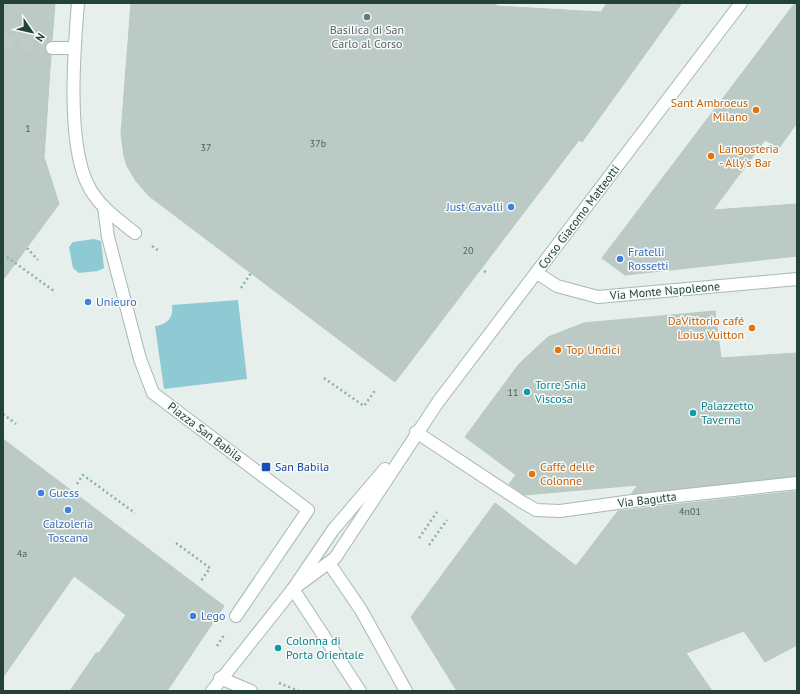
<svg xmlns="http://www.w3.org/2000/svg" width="800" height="694" font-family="'PT Sans',sans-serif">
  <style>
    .water { fill: #8ec9d4 }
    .building { fill: #bbcac4; stroke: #b8c9c2 }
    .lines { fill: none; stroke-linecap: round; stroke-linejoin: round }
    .minor-tunnel { stroke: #bfccc8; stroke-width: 12; stroke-dasharray: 12 6; stroke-linecap: butt }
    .minor-casing { stroke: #a8b8b2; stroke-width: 14 }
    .path { stroke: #86b3a5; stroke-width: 2.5; stroke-dasharray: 2 3; stroke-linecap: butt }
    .minor { stroke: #fff; stroke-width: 12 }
    .worship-dot { fill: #6b7280; stroke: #f7fbf9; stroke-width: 1.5 }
    .food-dot { fill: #e8710a; stroke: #f7fbf9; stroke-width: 1.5 }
    .shop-dot { fill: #3f7fe0; stroke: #f7fbf9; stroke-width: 1.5 }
    .culture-dot { fill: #0f9aa8; stroke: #f7fbf9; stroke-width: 1.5 }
    .transit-dot { fill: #1a4fb4; stroke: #f7fbf9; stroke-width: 1.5 }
    .labels { text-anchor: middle; stroke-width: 3; stroke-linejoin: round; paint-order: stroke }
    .number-label { font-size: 10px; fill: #4a645c }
    .worship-label { font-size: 12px; fill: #5b616d; stroke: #f7fbf9 }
    .food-label { font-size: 12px; fill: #c56008; stroke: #f7fbf9; text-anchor: start }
    .shop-label { font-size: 12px; fill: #366cbe; stroke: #f7fbf9; text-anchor: start }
    .street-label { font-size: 12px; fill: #24423a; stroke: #f7fbf9 }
    .culture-label { font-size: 12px; fill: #0d838f; stroke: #f7fbf9; text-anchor: start }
    .transit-label { font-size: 12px; fill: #164399; stroke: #f7fbf9; text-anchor: start }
  </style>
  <rect width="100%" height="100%" fill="#e6efeb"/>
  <g class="water">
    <path d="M94,239L101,241L104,268L98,271L79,273L73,268L69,247L73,242Z"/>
    <path d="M238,300L247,379L164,389L155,326C167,325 174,317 172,305Z"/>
  </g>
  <g class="building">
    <path d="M3,3H55L52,40L48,42L45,48L46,52L51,55L44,157L59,204L3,280Z"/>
    <path d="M131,3H496V6L601,12L607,3H682L582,142L579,140L395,382L149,196L136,181L127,166L124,156L121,134Z"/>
    <path d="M795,3H797V123L779,148L765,140L713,210L797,204V256L625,275L602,258Z"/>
    <path d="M715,311L721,358L797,353V476L631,494L638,485L524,495L509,484L516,475L465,437L519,364L548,337L584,323Z"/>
    <path d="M3,439L224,606L167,691H70L96,653H99L126,615L74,576L3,677Z"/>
    <path d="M797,491V645L765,662L744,631L686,653L712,691H457L411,617L495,503L576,566L618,511Z"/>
  </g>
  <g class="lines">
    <path class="minor-tunnel" d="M3,41L52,48"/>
    <g class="minor-casing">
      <g id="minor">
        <path d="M78,3C74,51 67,140 87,183C97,205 117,219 135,233"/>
        <path d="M52,48H74"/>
        <path d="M104,207L108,237L140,359L153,393L308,510L236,616"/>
        <path d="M537,273L557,286L598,297L797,279"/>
        <path d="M416,432L522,502L536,510L560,511L632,501L797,483"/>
        <path d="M329,563L361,610L406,691"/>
        <path d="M293,589L335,558L438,402L741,3"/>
        <path d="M293,589L360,691"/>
        <path d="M220,678L251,691"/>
        <path d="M212,691L293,589L333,530L385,469"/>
      </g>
    </g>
    <g class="path">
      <path d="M152,246L159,251"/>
      <path d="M27,248L38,260"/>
      <path d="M7,257L54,291"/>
      <path d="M484,271L487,273"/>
      <path d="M241,288L251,273"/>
      <path d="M324,378L364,406L376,389"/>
      <path d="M3,414L16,424"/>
      <path d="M77,484L83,475L135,513"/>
      <path d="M419,538L437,512"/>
      <path d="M176,543L210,568L201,581"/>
      <path d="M429,545L447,520"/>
      <path d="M217,646L224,635"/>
      <path d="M279,683L299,691"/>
    </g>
    <use href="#minor" class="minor"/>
  </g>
  <circle class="worship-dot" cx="367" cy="17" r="4"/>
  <g class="food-dot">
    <circle cx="756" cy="110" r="4"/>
    <circle cx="711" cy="156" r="4"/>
    <circle cx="752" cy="328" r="4"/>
    <circle cx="558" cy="350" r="4"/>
    <circle cx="532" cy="474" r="4"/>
  </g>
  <g class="shop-dot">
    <circle cx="511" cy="207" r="4"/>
    <circle cx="620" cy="259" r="4"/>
    <circle cx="88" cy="302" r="4"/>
    <circle cx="41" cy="493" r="4"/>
    <circle cx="68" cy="510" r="4"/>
    <circle cx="193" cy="616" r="4"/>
  </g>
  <g class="culture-dot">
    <circle cx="527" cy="392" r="4"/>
    <circle cx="693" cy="413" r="4"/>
    <circle cx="278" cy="648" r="4"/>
  </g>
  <rect class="transit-dot" x="261" y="462" width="10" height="10" rx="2"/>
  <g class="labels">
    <g class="number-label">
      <text x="28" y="132">1</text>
      <text x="318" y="147">37b</text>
      <text x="206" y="151">37</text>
      <text x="468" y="254">20</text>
      <text x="513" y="396">11</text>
      <text x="690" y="515">4n01</text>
      <text x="22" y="557">4a</text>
    </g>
    <g class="worship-label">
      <text x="367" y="34">Basilica di San<tspan x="367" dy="14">Carlo al Corso</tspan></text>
    </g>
    <g class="food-label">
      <text x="748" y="107" text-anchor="end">Sant Ambroeus<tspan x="748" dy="14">Milano</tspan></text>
      <text x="719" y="153">Langosteria<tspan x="719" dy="14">- Ally’s Bar</tspan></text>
      <text x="744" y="325" text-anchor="end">DaVittorio café<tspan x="744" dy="14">Loius Vuitton</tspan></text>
      <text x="566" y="354">Top Undici</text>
      <text x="540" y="471">Caffè delle<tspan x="540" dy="14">Colonne</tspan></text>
    </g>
    <g class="shop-label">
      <text x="503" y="211" text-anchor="end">Just Cavalli</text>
      <text x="628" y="256">Fratelli<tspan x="628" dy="14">Rossetti</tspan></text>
      <text x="96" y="306">Unieuro</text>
      <text x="49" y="497">Guess</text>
      <text x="68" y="528" text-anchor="middle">Calzoleria<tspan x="68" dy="14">Toscana</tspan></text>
      <text x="201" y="620">Lego</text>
    </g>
    <g class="street-label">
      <text transform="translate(579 217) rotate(-53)" y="4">Corso Giacomo Matteotti</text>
      <text transform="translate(665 291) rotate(-5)" y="4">Via Monte Napoleone</text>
      <text transform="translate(205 432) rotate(37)" y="4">Piazza San Babila</text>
      <text transform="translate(647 500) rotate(-7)" y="4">Via Bagutta</text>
    </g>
    <g class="culture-label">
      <text x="535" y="389">Torre Snia<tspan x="535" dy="14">Viscosa</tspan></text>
      <text x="701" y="410">Palazzetto<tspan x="701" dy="14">Taverna</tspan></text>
      <text x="286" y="645">Colonna di<tspan x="286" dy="14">Porta Orientale</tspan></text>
    </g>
    <g class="transit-label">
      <text x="275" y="471">San Babila</text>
    </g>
  </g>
  <rect width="800" height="694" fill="none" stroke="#24423a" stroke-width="8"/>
  <g transform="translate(32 32) rotate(124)" stroke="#f7fbf9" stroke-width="3" paint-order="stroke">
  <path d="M0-3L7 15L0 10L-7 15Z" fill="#24423a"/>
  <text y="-6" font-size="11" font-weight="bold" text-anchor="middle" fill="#24423a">N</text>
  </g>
</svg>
